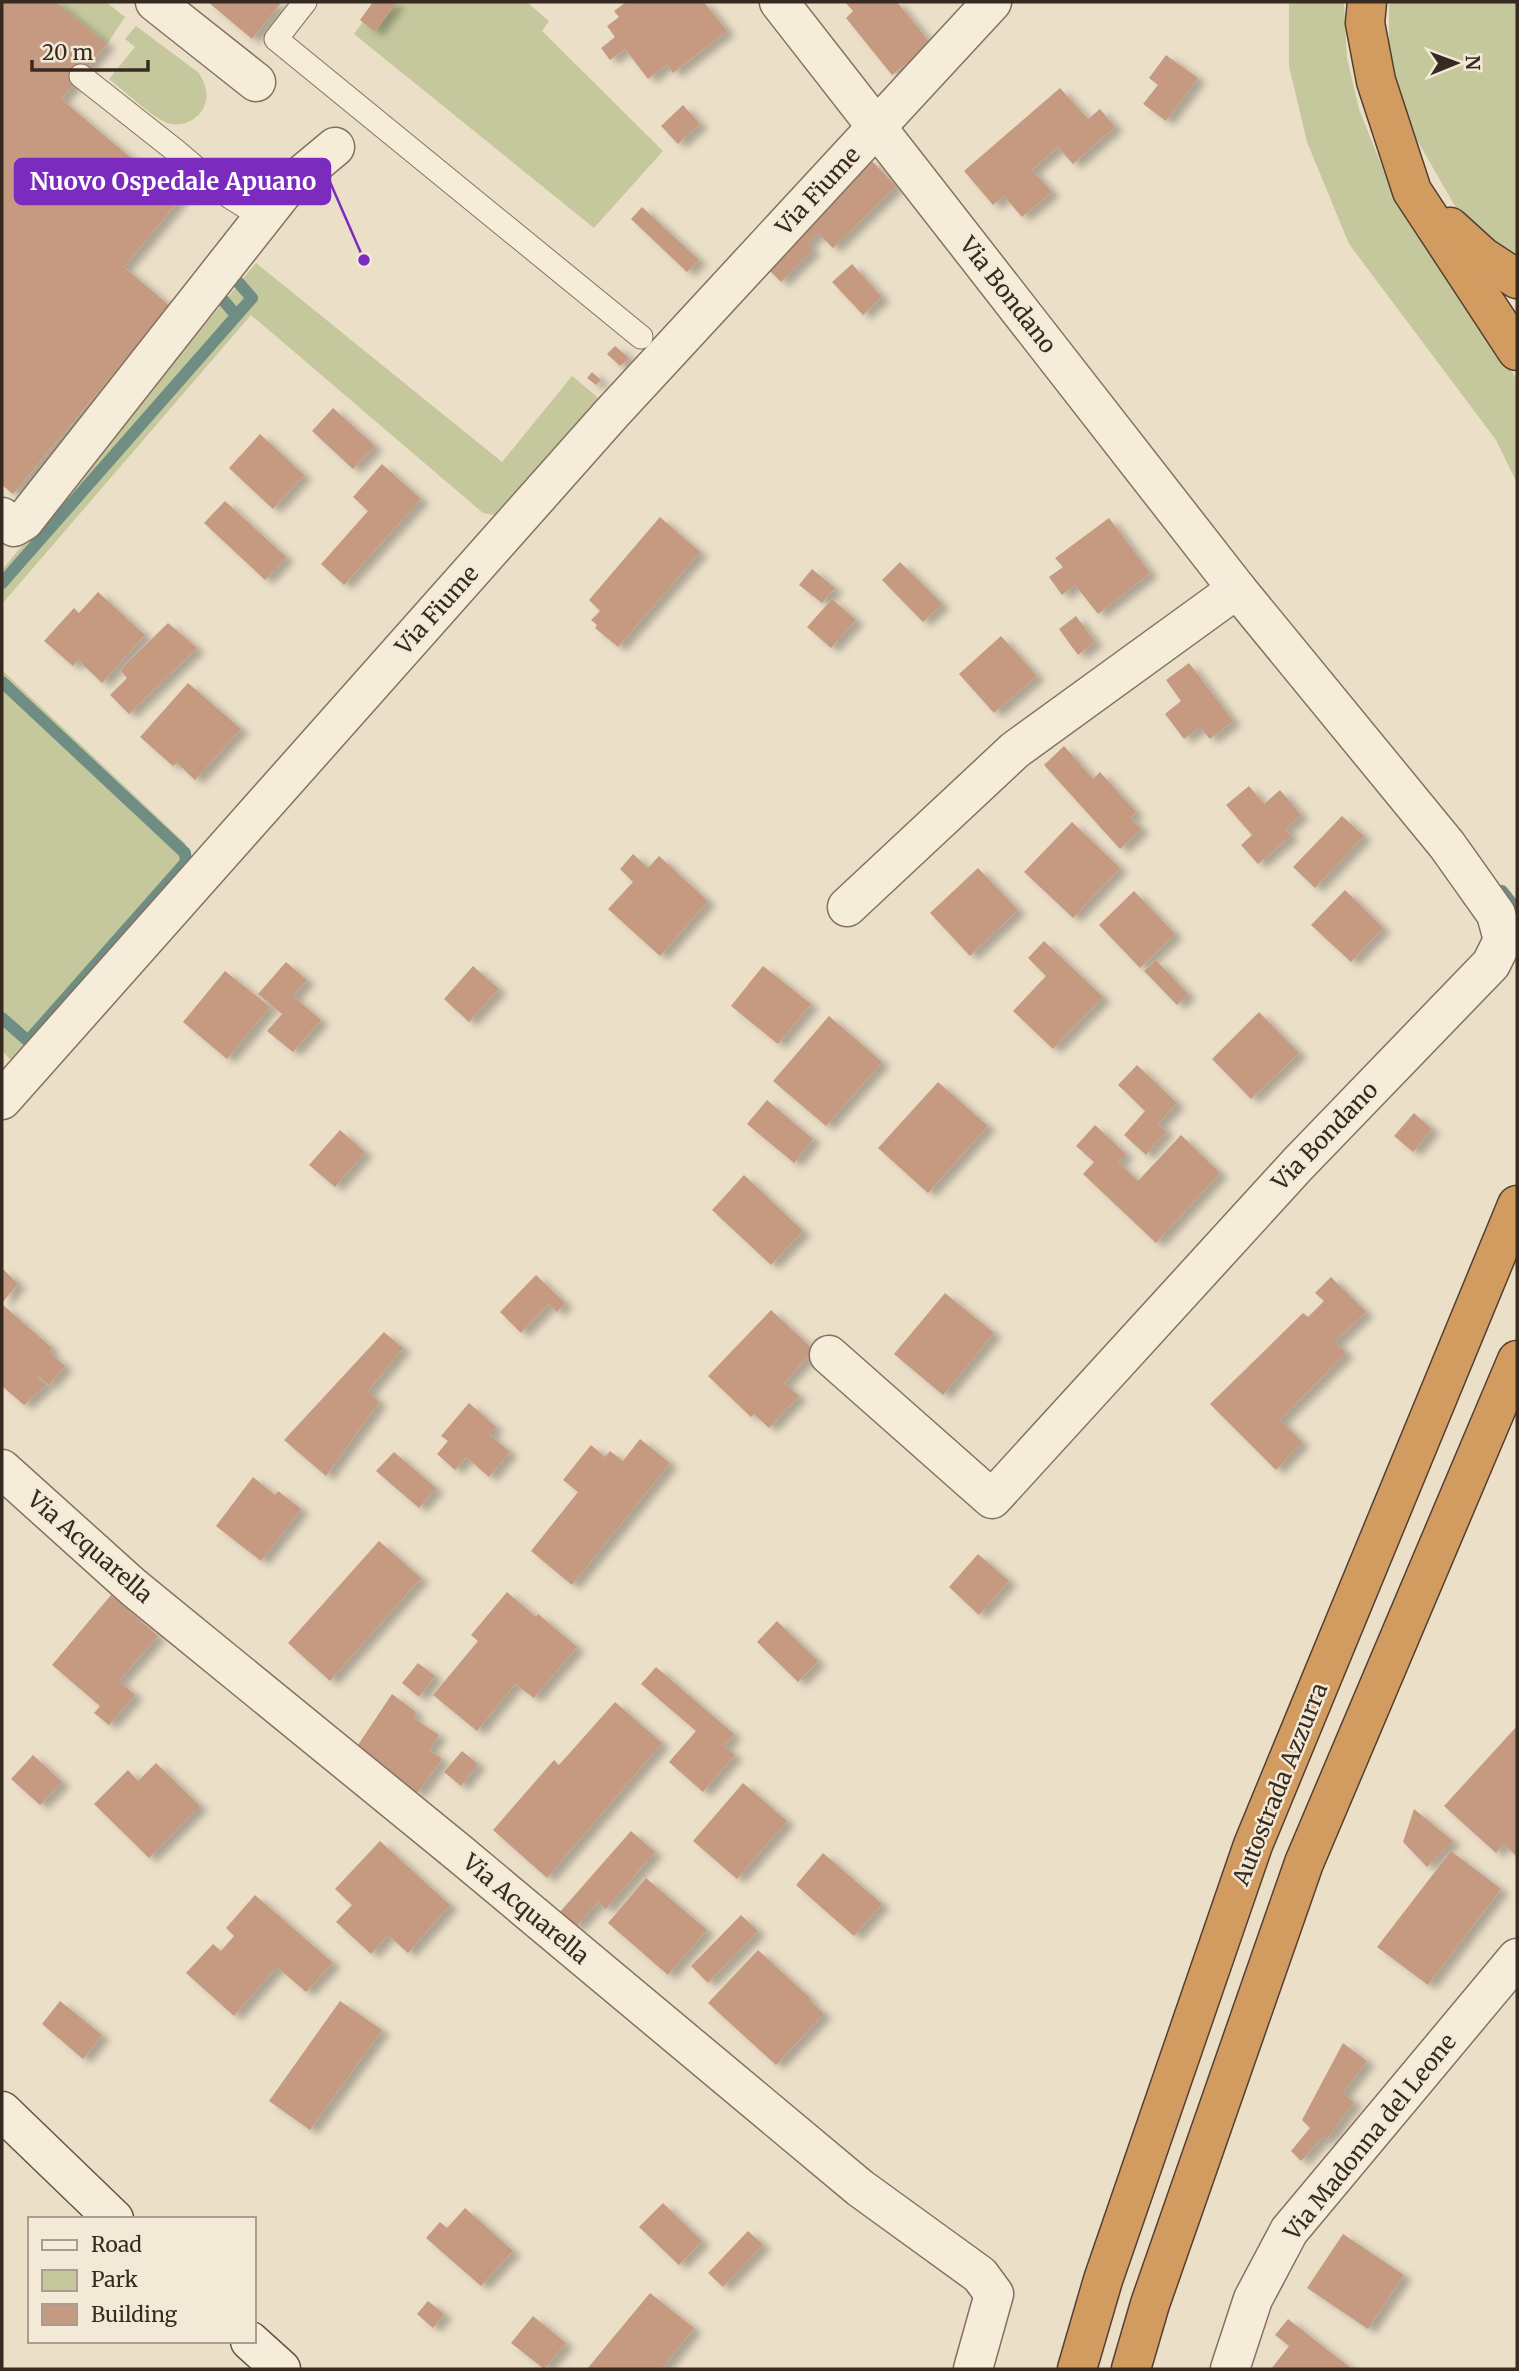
<svg xmlns="http://www.w3.org/2000/svg" width="1519" height="2371" font-family="Merriweather,serif">
  <style>
    .green { fill: #c5c89c }
    .lines { fill: none; stroke-linecap: round; stroke-linejoin: round }
    .stream { stroke: #708d84; stroke-width: 12 }
    .building { fill: #c59a81; filter: url(#shadow) }
    .service-casing { stroke: #85715e; stroke-width: 25 }
    .minor-casing { stroke: #85715e; stroke-width: 41 }
    .secondary-casing { stroke: #675341; stroke-width: 41 }
    .motorway-casing { stroke: #534032; stroke-width: 41 }
    .service { stroke: #f6ecda; stroke-width: 23 }
    .minor { stroke: #f6ecda; stroke-width: 38 }
    .secondary { stroke: #f6ecda; stroke-width: 38 }
    .motorway { stroke: #d29b60; stroke-width: 38 }
    .labels { text-anchor: middle; stroke-width: 5; stroke-linejoin: round; paint-order: stroke }
    .street-label { font-size: 23px; fill: #372a21; stroke: #f3e9d7 }
    .leader { fill: none; stroke: #7b2cbf; stroke-width: 2.5 }
    .callout-dot { fill: #7b2cbf; stroke: #f3e9d7; stroke-width: 2.5 }
    .callout { fill: #7b2cbf; stroke: #7b2cbf; stroke-width: 2.5 }
    .callout-label { font-size: 24px; text-anchor: middle; font-weight: bold; fill: #fff }
  </style>
  <defs>
    <filter id="shadow"><feDropShadow dx="8" dy="4.5" stdDeviation="3.5" flood-color="#0004"/></filter>
  </defs>
  <rect width="100%" height="100%" fill="#ebdfc8"/>
  <g class="green">
    <path d="M56,2H106L125,17L107,44Z"/>
    <path d="M377,2H527L549,21L542,31L663,151L594,228L354,34Z"/>
    <path d="M1289,2H1344L1347,58L1359,109L1385,174L1433,255L1517,379V483L1496,440L1349,244L1307,142L1289,66Z"/>
    <path d="M1389,2H1517V263L1502,253L1456,208L1409,126L1389,52Z"/>
    <path d="M136,26L199,73C206,85 210,96 203,109C196,121 179,129 165,122C150,115 123,90 109,79L135,47L125,39Z"/>
    <path d="M256,263L502,462L572,376L601,400L503,511L494,515L483,513L251,315L2,604V570Z"/>
    <path d="M2,670L185,843L194,869L20,1069L2,1051Z"/>
  </g>
  <g class="lines">
    <g class="stream">
      <path d="M223,300L236,315"/>
      <path d="M2,583L252,298L238,282"/>
      <path d="M2,682L185,853L186,862L28,1041L2,1018"/>
      <path d="M1502,891L1517,910"/>
    </g>
  </g>
  <g class="building">
    <path d="M2,2H56L107,44L61,99L180,199L124,267L170,306L13,494L2,485Z"/>
    <path d="M208,2H282L252,39Z"/>
    <path d="M373,2H397L375,32L360,20Z"/>
    <path d="M626,2H704L727,31L673,73L667,64L648,79L625,49L610,60L601,48L615,37L607,26L619,17L614,11Z"/>
    <path d="M845,2H897L931,44L892,75L846,18L853,11Z"/>
    <path d="M1166,55L1198,78L1166,121L1143,104L1158,85L1149,78Z"/>
    <path d="M1060,88L1088,119L1100,109L1115,127L1073,164L1058,147L1032,170L1052,192L1022,217L1004,196L993,205L964,171Z"/>
    <path d="M683,105L700,124L678,144L661,126Z"/>
    <path d="M870,159L896,186L833,248L818,233L807,244L813,250L781,282L764,265Z"/>
    <path d="M642,207L699,260L687,272L631,219Z"/>
    <path d="M852,264L882,297L863,315L832,282Z"/>
    <path d="M615,346L629,358L620,366L607,354Z"/>
    <path d="M592,372L601,380L596,385L587,378Z"/>
    <path d="M333,408L375,446L353,469L312,431Z"/>
    <path d="M260,434L304,475L273,509L229,468Z"/>
    <path d="M382,464L421,499L344,585L321,564L368,511L353,497Z"/>
    <path d="M225,501L286,557L265,580L204,523Z"/>
    <path d="M660,517L700,552L618,647L595,628L597,625L591,620L600,611L589,600Z"/>
    <path d="M1109,518L1150,573L1098,614L1075,585L1062,595L1049,577L1063,567L1055,558Z"/>
    <path d="M900,562L942,604L923,622L882,580Z"/>
    <path d="M812,569L835,588L822,603L799,585Z"/>
    <path d="M98,592L145,635L102,683L78,660L73,666L44,641L74,608L79,613Z"/>
    <path d="M832,599L856,620L831,648L807,627Z"/>
    <path d="M1076,616L1095,642L1078,655L1059,629Z"/>
    <path d="M168,623L197,648L129,714L110,695L127,678L120,670Z"/>
    <path d="M1001,636L1037,676L994,713L959,674Z"/>
    <path d="M1189,663L1233,721L1210,739L1200,727L1184,739L1165,714L1181,701L1166,680Z"/>
    <path d="M188,683L241,729L195,780L177,763L173,766L140,737Z"/>
    <path d="M1064,746L1093,779L1100,772L1136,812L1130,817L1141,829L1120,849L1044,765Z"/>
    <path d="M1249,786L1264,804L1280,790L1301,815L1285,829L1291,836L1258,864L1241,845L1252,835L1226,805Z"/>
    <path d="M1342,816L1364,836L1315,888L1293,867Z"/>
    <path d="M1072,822L1120,868L1073,918L1024,872Z"/>
    <path d="M633,854L648,868L659,856L708,901L660,956L608,909L633,882L620,869Z"/>
    <path d="M978,868L1018,910L970,956L930,913Z"/>
    <path d="M1345,890L1383,928L1351,962L1311,925Z"/>
    <path d="M1134,891L1175,934L1140,968L1099,925Z"/>
    <path d="M1044,941L1103,997L1053,1049L1013,1011L1046,976L1028,958Z"/>
    <path d="M1156,960L1188,994L1177,1005L1144,971Z"/>
    <path d="M286,962L307,980L293,996L321,1020L293,1052L267,1031L282,1014L258,994Z"/>
    <path d="M473,966L499,989L469,1022L444,999Z"/>
    <path d="M763,966L811,1004L778,1044L731,1006Z"/>
    <path d="M225,971L270,1007L227,1059L183,1022Z"/>
    <path d="M1259,1012L1299,1053L1251,1099L1212,1059Z"/>
    <path d="M829,1016L882,1062L826,1126L773,1081Z"/>
    <path d="M1137,1065L1177,1103L1158,1124L1166,1131L1146,1155L1124,1135L1145,1111L1118,1085Z"/>
    <path d="M938,1082L988,1126L928,1193L878,1148Z"/>
    <path d="M767,1100L813,1139L794,1163L747,1124Z"/>
    <path d="M1414,1113L1432,1129L1413,1152L1394,1136Z"/>
    <path d="M1095,1125L1126,1154L1118,1162L1138,1181L1181,1135L1220,1173L1156,1243L1083,1174L1094,1162L1076,1146Z"/>
    <path d="M340,1130L365,1152L335,1187L309,1165Z"/>
    <path d="M744,1175L803,1231L771,1265L712,1210Z"/>
    <path d="M2,1268L18,1284L2,1303Z"/>
    <path d="M536,1275L565,1303L557,1312L549,1304L521,1333L500,1312Z"/>
    <path d="M1331,1277L1366,1312L1335,1342L1346,1353L1280,1420L1302,1442L1276,1470L1210,1404L1303,1313L1308,1317L1324,1301L1315,1293Z"/>
    <path d="M945,1293L994,1333L943,1395L894,1354Z"/>
    <path d="M2,1304L52,1348L49,1352L65,1366L49,1385L34,1373L46,1385L24,1405L2,1386Z"/>
    <path d="M771,1310L814,1350L784,1383L799,1396L769,1428L754,1414L751,1417L708,1376Z"/>
    <path d="M384,1332L403,1348L368,1391L379,1402L326,1476L284,1440Z"/>
    <path d="M469,1403L496,1427L489,1434L510,1452L489,1477L466,1457L455,1470L437,1454L448,1441L441,1436Z"/>
    <path d="M640,1439L670,1463L572,1585L531,1551L578,1492L563,1480L591,1445L605,1457L610,1451L623,1461Z"/>
    <path d="M394,1452L436,1488L419,1508L376,1471Z"/>
    <path d="M253,1477L275,1495L278,1491L301,1509L261,1561L216,1526Z"/>
    <path d="M379,1541L421,1578L330,1681L288,1643Z"/>
    <path d="M978,1554L1009,1581L979,1615L949,1587Z"/>
    <path d="M507,1592L536,1617L538,1614L577,1647L534,1698L515,1684L477,1731L433,1695L478,1641L471,1635Z"/>
    <path d="M111,1595L158,1636L119,1681L135,1695L109,1725L94,1713L100,1706L52,1665Z"/>
    <path d="M777,1621L818,1661L798,1682L757,1642Z"/>
    <path d="M418,1663L435,1676L419,1697L402,1683Z"/>
    <path d="M656,1667L734,1734L724,1746L735,1755L703,1792L669,1762L696,1731L641,1684Z"/>
    <path d="M392,1694L416,1712L413,1718L439,1735L429,1750L442,1759L417,1794L358,1745Z"/>
    <path d="M615,1702L662,1743L547,1878L493,1830L554,1760L559,1765Z"/>
    <path d="M1517,1726V1857L1504,1844L1496,1853L1444,1806Z"/>
    <path d="M462,1751L478,1764L461,1786L444,1772Z"/>
    <path d="M33,1755L62,1782L40,1805L11,1779Z"/>
    <path d="M156,1763L200,1806L149,1858L94,1804L128,1770L138,1781Z"/>
    <path d="M743,1783L787,1821L737,1879L693,1841Z"/>
    <path d="M1414,1809L1453,1841L1427,1867L1403,1842Z"/>
    <path d="M631,1831L655,1852L606,1909L598,1902L576,1927L559,1913Z"/>
    <path d="M380,1841L450,1905L408,1953L388,1935L371,1954L336,1922L352,1905L335,1889Z"/>
    <path d="M1451,1851L1501,1889L1428,1985L1377,1947Z"/>
    <path d="M823,1853L882,1904L854,1936L796,1885Z"/>
    <path d="M646,1878L707,1930L668,1975L608,1923Z"/>
    <path d="M255,1895L333,1963L306,1992L277,1967L234,2016L186,1973L213,1944L221,1951L234,1936L226,1928Z"/>
    <path d="M741,1915L758,1931L708,1983L691,1966Z"/>
    <path d="M758,1950L810,1998L809,2000L824,2014L776,2065L708,2003Z"/>
    <path d="M60,2001L102,2035L83,2059L42,2024Z"/>
    <path d="M340,2001L382,2030L310,2130L269,2101Z"/>
    <path d="M1343,2043L1367,2061L1343,2093L1354,2102L1327,2139L1323,2137L1301,2161L1291,2151L1310,2128L1302,2120Z"/>
    <path d="M663,2203L702,2241L679,2265L639,2227Z"/>
    <path d="M465,2208L513,2251L481,2286L426,2238L440,2222L447,2228Z"/>
    <path d="M748,2231L763,2245L723,2287L708,2273Z"/>
    <path d="M1343,2234L1404,2275L1368,2329L1307,2288Z"/>
    <path d="M650,2293L694,2328L662,2369H587Z"/>
    <path d="M428,2301L444,2314L433,2328L417,2314Z"/>
    <path d="M533,2316L566,2343L544,2369L511,2343Z"/>
    <path d="M1288,2319L1352,2369H1271L1289,2346L1275,2335Z"/>
  </g>
  <g class="lines">
    <g class="service-casing">
      <g id="service">
        <path d="M305,2L276,39L641,337"/>
        <path d="M81,76L176,151L230,197L254,212L267,213"/>
      </g>
    </g>
    <g class="minor-casing">
      <g id="minor">
        <path d="M155,2L256,82"/>
        <path d="M779,2L1237,589L1447,845L1496,914L1503,940L1491,964L1298,1164L992,1499L829,1355"/>
        <path d="M2,517L14,527L24,521L287,187L335,147"/>
        <path d="M847,907L1015,750L1237,589"/>
        <path d="M2,1100L612,413L992,2"/>
        <path d="M2,1469L133,1587L459,1853L860,2188L980,2275L994,2294L973,2369"/>
        <path d="M1230,2369L1253,2299L1289,2231L1517,1958"/>
      </g>
    </g>
    <g class="secondary-casing">
      <g id="secondary">
        <path d="M2,2111L114,2219"/>
        <path d="M250,2341L281,2369"/>
      </g>
    </g>
    <g class="motorway-casing">
      <g id="motorway">
        <path d="M1367,2L1365,23L1376,81L1412,191L1517,351"/>
        <path d="M1450,227L1483,257L1517,279"/>
        <path d="M1077,2369L1103,2280L1253,1845L1517,1205"/>
        <path d="M1131,2369L1150,2304L1304,1863L1517,1360"/>
      </g>
    </g>
    <use href="#service" class="service"/>
    <use href="#minor" class="minor"/>
    <use href="#secondary" class="secondary"/>
    <use href="#motorway" class="motorway"/>
  </g>
  <g class="labels">
    <g class="street-label">
      <text transform="translate(818 191) rotate(-47)" y="8">Via Fiume</text>
      <text transform="translate(1008 295) rotate(52)" y="8">Via Bondano</text>
      <text transform="translate(437 610) rotate(-48)" y="8">Via Fiume</text>
      <text transform="translate(1325 1136) rotate(-46)" y="8">Via Bondano</text>
      <text transform="translate(90 1547) rotate(41)" y="8">Via Acquarella</text>
      <text transform="translate(1280 1784) rotate(-68)" y="8">Autostrada Azzurra</text>
      <text transform="translate(526 1909) rotate(40)" y="8">Via Acquarella</text>
      <text transform="translate(1370 2137) rotate(-51)" y="8">Via Madonna del Leone</text>
    </g>
  </g>
  <path class="leader" d="M364 260L330 182"/>
  <circle class="callout-dot" cx="364" cy="260" r="7"/>
  <rect class="callout" x="15" y="159" width="315" height="45" rx="7"/>
  <g class="callout-label">
    <text x="173" y="190">Nuovo Ospedale Apuano</text>
  </g>
  <rect width="1519" height="2371" fill="none" stroke="#372a21" stroke-width="7"/>
  <rect x="28" y="2217" width="228" height="126" fill="#f3e9d7" stroke="#a89d8e" stroke-width="2"/>
  <rect x="42" y="2240" width="35" height="10" fill="#f6ecda" stroke="#a89d8e" stroke-width="2"/>
  <text x="91" y="2252" font-size="21" fill="#372a21">Road</text>
  <rect x="42" y="2270" width="35" height="21" fill="#c5c89c" stroke="#a89d8e" stroke-width="2"/>
  <text x="91" y="2287" font-size="21" fill="#372a21">Park</text>
  <rect x="42" y="2304" width="35" height="21" fill="#c59a81" stroke="#a89d8e" stroke-width="2"/>
  <text x="91" y="2322" font-size="21" fill="#372a21">Building</text>
  <g transform="translate(1456 63) rotate(89)" stroke="#f3e9d7" stroke-width="5" paint-order="stroke">
  <path d="M0-5L12 26L0 18L-12 26Z" fill="#372a21"/>
  <text y="-10" font-size="19" font-weight="bold" text-anchor="middle" fill="#372a21">N</text>
  </g>
  <path d="M32 60v10h116v-10" fill="none" stroke="#372a21" stroke-width="3.5"/>
  <text x="42" y="60" font-size="21" fill="#372a21" stroke="#f3e9d7" stroke-width="5" paint-order="stroke">20 m</text>
</svg>
